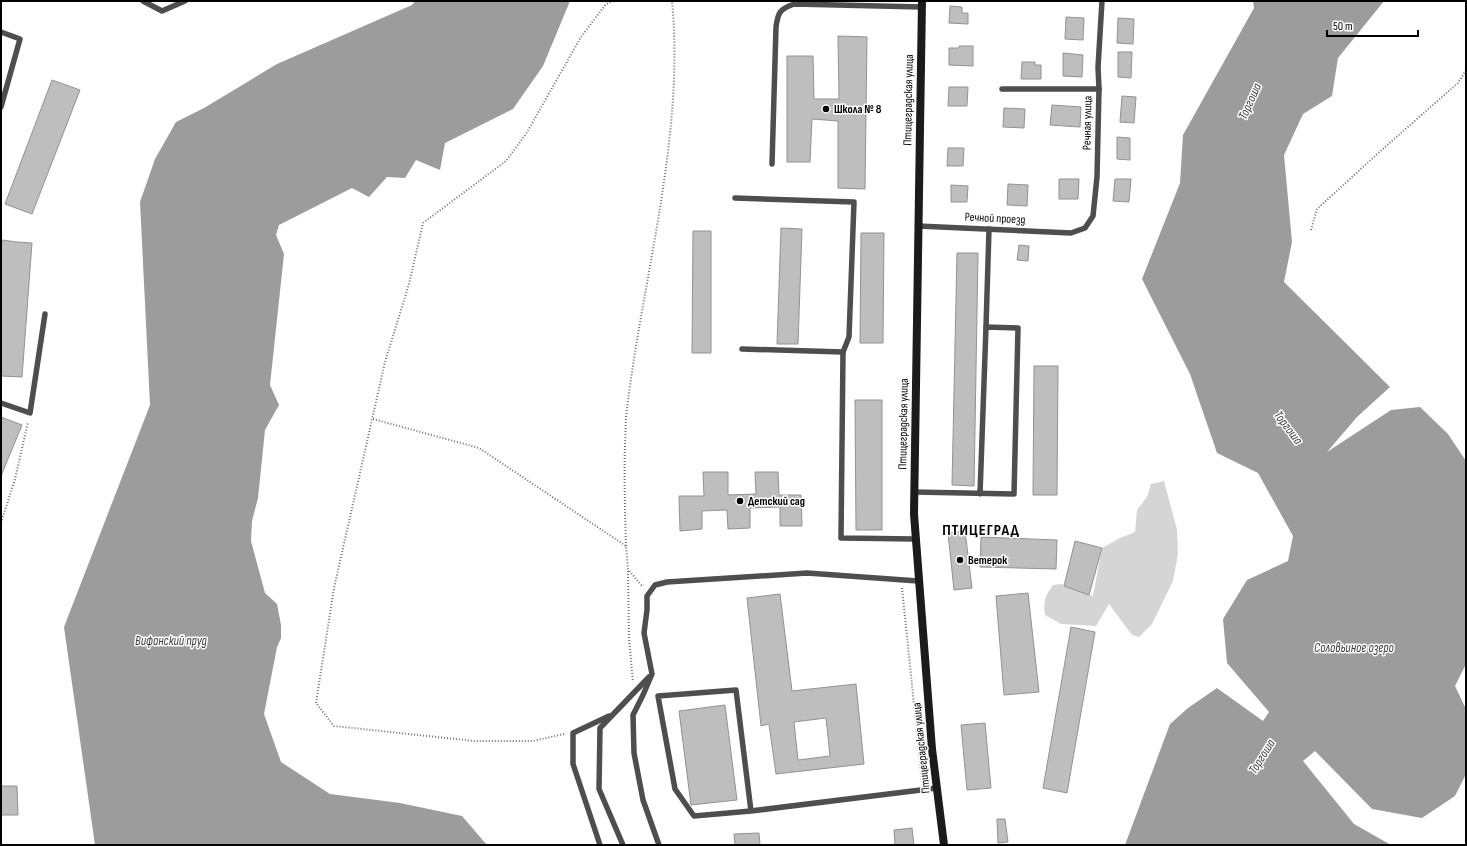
<svg xmlns="http://www.w3.org/2000/svg" width="1467" height="846" font-family="'Sofia Sans Condensed',sans-serif">
  <style>
    .green { fill: #d5d5d5 }
    .water { fill: #9c9c9c }
    .building { fill: #bebebe; stroke: #929292; fill-rule: evenodd }
    .lines { fill: none; stroke-linecap: round; stroke-linejoin: round }
    .path { stroke: #707070; stroke-width: 2; stroke-dasharray: 1 2; stroke-linecap: butt }
    .lane { stroke: #4e4e4e; stroke-width: 5.5 }
    .secondary { stroke: #1b1b1b; stroke-width: 8 }
    .poi-dot { fill: #000; stroke: #fff; stroke-width: 1.5 }
    .labels { text-anchor: middle; stroke-width: 3; stroke-linejoin: round; paint-order: stroke }
    .street-label { font-size: 12px; fill: #000; stroke: #fff }
    .poi-label { font-size: 12px; font-weight: bold; fill: #000; stroke: #fff; text-anchor: start }
    .water-label { font-size: 13px; font-style: italic; fill: #3d3d3d; stroke: #fff }
    .district-label { font-size: 16px; font-weight: bold; letter-spacing: 1px; fill: #000; stroke: #fff }
  </style>
  <rect width="100%" height="100%" fill="#fff"/>
  <path class="green" d="M1164,481L1177,530L1178,554L1173,581L1152,624L1139,637L1132,635L1109,604L1096,626L1061,624L1045,615C1043,601 1045,596 1053,585L1061,584L1093,596L1102,548L1120,538L1135,532L1137,510L1147,497L1151,484Z"/>
  <g class="water">
    <path d="M415,1H570L543,66L513,109L445,143L440,170L416,160L405,178L387,177L369,197L352,188L279,225L276,235L284,254L270,385L279,405L265,430L258,498L252,521L251,541L265,593L277,604L281,625V638L277,647L264,714L281,762L330,794L400,803L462,816L487,845H95L64,627L150,405L140,202L155,159L176,122L204,108L277,64L412,5Z"/>
    <path d="M1253,1H1384L1338,58L1332,96L1303,114L1284,155L1292,242L1284,282L1390,387L1357,417L1327,452L1391,410L1420,407L1448,434L1466,461V664L1455,686L1466,709V774L1455,796L1422,818L1372,809L1315,751L1303,761L1354,824L1391,845H1125L1170,724L1188,708L1217,688L1263,721L1269,712L1227,663L1223,619L1247,580L1288,561L1293,536L1258,473L1217,453L1190,374L1142,279L1180,183L1183,135L1254,8Z"/>
  </g>
  <g class="building">
    <path d="M950,6L962,7V13H968V24L949,23Z"/>
    <path d="M1066,17L1084,18L1083,40L1065,39Z"/>
    <path d="M1118,18L1134,19L1133,44L1117,43Z"/>
    <path d="M838,36L867,37L865,189L838,188V121L812,119L810,162H787V56H813L814,99H839Z"/>
    <path d="M959,46H973V66L949,65V48H959Z"/>
    <path d="M1118,52H1132L1131,78L1118,77Z"/>
    <path d="M1063,53L1083,55L1082,77L1063,76Z"/>
    <path d="M1022,62H1035V65H1041V79H1021Z"/>
    <path d="M52,80L80,90L32,214L5,204Z"/>
    <path d="M949,87H968L967,106H948Z"/>
    <path d="M1122,96L1136,97L1134,123L1120,122Z"/>
    <path d="M1052,105L1081,107L1080,127L1050,125Z"/>
    <path d="M1004,108L1025,109L1024,128L1003,127Z"/>
    <path d="M1117,137L1130,138V160L1117,159Z"/>
    <path d="M948,148H964L963,166H947Z"/>
    <path d="M1059,179H1079L1078,199H1059Z"/>
    <path d="M1115,179H1131L1129,202L1113,201Z"/>
    <path d="M1008,184L1028,185L1027,206L1007,205Z"/>
    <path d="M951,185L968,186L967,202H951Z"/>
    <path d="M781,228L802,229L798,344H777Z"/>
    <path d="M693,231H711V353H692Z"/>
    <path d="M861,233H884L883,343H860Z"/>
    <path d="M2,240L17,242L32,243L22,377L1,376V254Z"/>
    <path d="M1019,245L1029,246L1028,261L1017,260Z"/>
    <path d="M957,253H978L974,486L952,485Z"/>
    <path d="M1034,366H1058L1057,495H1033Z"/>
    <path d="M855,400H882V530H856Z"/>
    <path d="M1,417L22,425L1,476Z"/>
    <path d="M703,472H728V495L756,494L755,472H778L779,495H801L802,526H780V507L750,508V528L728,529L727,510L702,511V529L680,531L679,496H704Z"/>
    <path d="M965,531L972,588L954,590L948,533Z"/>
    <path d="M981,537L1057,540L1056,569L980,567Z"/>
    <path d="M1075,541L1102,548L1089,595L1064,586Z"/>
    <path d="M1028,593L1039,692L1004,695L996,596Z"/>
    <path d="M780,594L792,691L856,684L864,764L776,774L769,724L761,726L747,598ZM826,718L830,756L798,760L794,722Z"/>
    <path d="M1071,627L1095,632L1067,793L1043,788Z"/>
    <path d="M725,705L737,800L691,805L679,711Z"/>
    <path d="M985,723L991,788L967,790L961,725Z"/>
    <path d="M1,786H17L18,815H1Z"/>
    <path d="M997,819H1005L1008,842L998,843Z"/>
    <path d="M912,828L914,845H895L894,830Z"/>
    <path d="M759,833L760,845H735L734,834Z"/>
  </g>
  <g class="lines">
    <g class="path">
      <path d="M1311,230L1317,209L1385,147L1458,83L1466,70"/>
      <path d="M373,419L479,448L626,546L628,569L641,585H644"/>
      <path d="M1,523L15,479L28,422"/>
      <path d="M626,546C625,511 624,477 625,443C626,432 625,420 627,409C643,275 685,136 672,1"/>
      <path d="M628,571L629,639L633,682"/>
      <path d="M902,588L922,782"/>
      <path d="M564,734L533,741H474L334,726L316,703L334,588L385,362L409,284L423,223L506,161L526,134L581,37L606,4L614,1"/>
    </g>
    <g class="lane">
      <path d="M143,1L162,11L185,1"/>
      <path d="M1,32L20,39L1,107"/>
      <path d="M1002,89H1099"/>
      <path d="M772,164L776,27C778,12 780,9 794,4L922,7"/>
      <path d="M735,198L854,202L849,337L843,352L841,538L915,539"/>
      <path d="M918,226L1071,233L1085,228L1093,216L1097,177L1099,89L1098,67L1102,1"/>
      <path d="M986,327L989,229"/>
      <path d="M742,349L843,352"/>
      <path d="M1,403L30,413L45,314"/>
      <path d="M914,492L1014,494L1018,328L986,327L980,494"/>
      <path d="M751,811L694,816L675,789L658,696L736,690L751,811L937,788"/>
      <path d="M600,845L573,764V733L609,716"/>
      <path d="M623,845L599,789L600,728L649,677"/>
      <path d="M659,845L643,800L634,753L633,715L643,695L652,674L644,633L647,610V596L655,585L667,582L807,573L918,581"/>
    </g>
    <path class="secondary" d="M922,1L914,514L932,749L944,845"/>
  </g>
  <g class="poi-dot">
    <circle cx="826" cy="109" r="4"/>
    <circle cx="740" cy="501" r="4"/>
    <circle cx="960" cy="560" r="4"/>
  </g>
  <g class="labels">
    <g class="street-label">
      <text transform="translate(908 100) rotate(-89)" y="4">Птицеградская улица</text>
      <text transform="translate(1087 123) rotate(-89)" y="4">Речная улица</text>
      <text transform="translate(995 218) rotate(3)" y="4">Речной проезд</text>
      <text transform="translate(903 424) rotate(-89)" y="4">Птицеградская улица</text>
      <text transform="translate(921 748) rotate(-96)" y="4">Птицеградская улица</text>
    </g>
    <g class="poi-label">
      <text x="834" y="113">Школа № 8</text>
      <text x="748" y="505">Детский сад</text>
      <text x="968" y="564">Ветерок</text>
    </g>
    <g class="water-label">
      <text transform="translate(1249 101) rotate(-66)" y="5">Торгоша</text>
      <text transform="translate(1289 427) rotate(53)" y="5">Торгоша</text>
      <text x="171" y="645">Вифанский пруд</text>
      <text x="1354" y="652">Соловьиное озеро</text>
      <text transform="translate(1261 756) rotate(-58)" y="5">Торгоша</text>
    </g>
    <g class="district-label">
      <text x="981" y="535">ПТИЦЕГРАД</text>
    </g>
  </g>
  <rect width="1467" height="846" fill="none" stroke="#000000" stroke-width="4"/>
  <path d="M1327 30v6h91v-6" fill="none" stroke="#000000" stroke-width="2"/>
  <text x="1333" y="30" font-size="12" fill="#000000" stroke="#ffffff" stroke-width="3" paint-order="stroke">50 m</text>
</svg>
